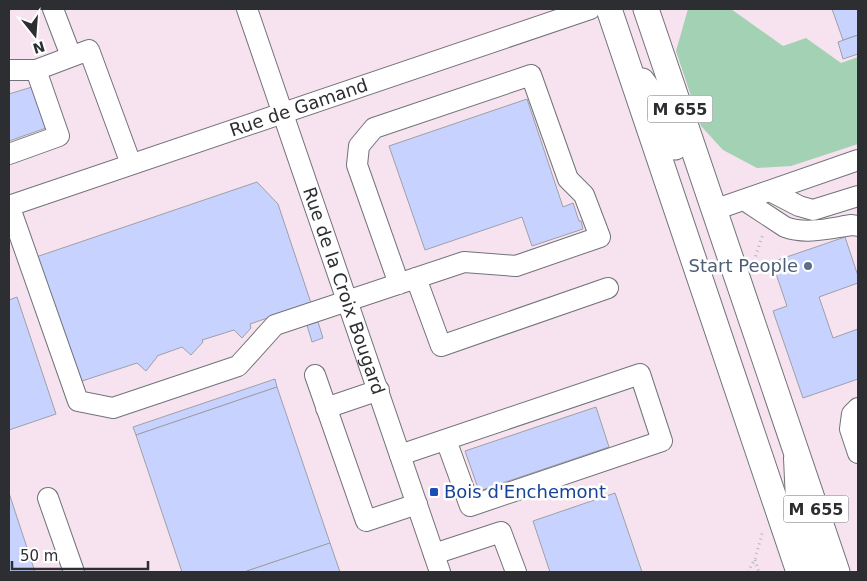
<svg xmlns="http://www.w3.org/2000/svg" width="867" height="581" font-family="'DejaVu Sans',sans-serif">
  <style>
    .industrial { fill: #f7e2f0 }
    .green { fill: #a3d1b3 }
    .building { fill: #c7d3fe; stroke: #9ea0a7 }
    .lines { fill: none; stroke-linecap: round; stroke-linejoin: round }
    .minor-casing { stroke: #717379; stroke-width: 22 }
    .major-casing { stroke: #717379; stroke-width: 27 }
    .path { stroke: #b5b7bd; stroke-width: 3; stroke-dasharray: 1 4; stroke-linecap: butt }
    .minor { stroke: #fff; stroke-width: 20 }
    .major { stroke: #fff; stroke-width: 25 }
    .service-dot { fill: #5c6f8a; stroke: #fff; stroke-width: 2 }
    .transit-dot { fill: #1a4fb4; stroke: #fff; stroke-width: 2 }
    .labels { text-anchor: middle; stroke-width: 5; stroke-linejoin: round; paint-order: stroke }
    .shield { fill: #fff; stroke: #6c6d6f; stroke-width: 1 }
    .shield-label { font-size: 16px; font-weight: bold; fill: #2d2e31 }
    .street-label { font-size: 18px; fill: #2d2e31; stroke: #fff }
    .service-label { font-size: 18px; fill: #4e5e75; stroke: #fff; text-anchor: end }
    .transit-label { font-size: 18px; fill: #164399; stroke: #fff; text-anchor: start }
  </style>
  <rect width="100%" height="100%" fill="#f0f3fa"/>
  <rect class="industrial" x="9" y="9" width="849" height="563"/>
  <path class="green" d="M688,9H731L783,46L806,38L841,63L858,57V144L791,166L757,168L723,150L701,126L676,51Z"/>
  <g class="building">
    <path d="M832,9H858V35L843,40Z"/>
    <path d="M858,35V54L843,59L838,42Z"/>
    <path d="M32,87L46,128L9,141V94Z"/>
    <path d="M527,99L563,207L573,203L579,221H581L583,229L532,246L522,217L425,250L389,146Z"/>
    <path d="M257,182L278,204L311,303L250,324L251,328L242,338L234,330L202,340L203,342L191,355L182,347L157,356V357L146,371L137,363L79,382L36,257Z"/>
    <path d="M845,237L858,276V283L819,297L833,338L858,329V379L803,398L773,311L787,306L772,262Z"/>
    <path d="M17,297L56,414L9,430V300Z"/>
    <path d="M318,322L323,338L312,342L307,325Z"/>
    <path d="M275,379L277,387L136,435L133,427Z"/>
    <path d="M277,387L330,543L244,572H182L136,435Z"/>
    <path d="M596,407L609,447L479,491L465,451Z"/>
    <path d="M9,493L35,572H9Z"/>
    <path d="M615,493L642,572H550L533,521Z"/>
    <path d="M330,543L340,572H244Z"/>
  </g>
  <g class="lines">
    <g class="minor-casing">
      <g id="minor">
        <path d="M53,9L71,56"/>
        <path id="s1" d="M247,9L440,572"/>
        <path d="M9,70H36L89,50L131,164"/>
        <path d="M9,154L59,136L36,70"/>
        <path d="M770,191L799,206L813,210L858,196"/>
        <path d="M744,200L785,227C806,235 831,228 852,225L858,226"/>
        <path d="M9,205L78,401L113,408L238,366L275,325L464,262L516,266L600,237L584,195L568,179L531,75L374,128L359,146L357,165L399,284"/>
        <path id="s2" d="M9,206L590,9"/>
        <path d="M714,210L858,160"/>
        <path d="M416,278L441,346L608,288"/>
        <path d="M315,375L366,521L417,504"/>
        <path d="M326,408L379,390"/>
        <path d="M858,408L852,414L850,429L858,453"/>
        <path d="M400,455L640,374L662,441L470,506L446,440"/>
        <path d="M794,458L796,501L819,572"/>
        <path d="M48,498L74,572"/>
        <path d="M434,554L501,532L516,572"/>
      </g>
    </g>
    <g class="major-casing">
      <g id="major">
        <path d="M609,9L799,572"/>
        <path d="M646,9L837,572"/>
        <path d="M642,81C659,102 666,122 675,147"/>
      </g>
    </g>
    <g class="path">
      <path d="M754,261L763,234"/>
      <path d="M755,560L759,572"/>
      <path d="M748,572L755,559L763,530"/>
    </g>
    <use href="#minor" class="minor"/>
    <use href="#major" class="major"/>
  </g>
  <circle class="service-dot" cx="808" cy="266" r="5"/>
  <rect class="transit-dot" x="429" y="487" width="10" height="10" rx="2.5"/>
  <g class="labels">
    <g class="shield">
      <rect x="647.5" y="95.5" width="65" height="27" rx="4"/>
      <rect x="783.5" y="495.5" width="65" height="27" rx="4"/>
    </g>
    <g class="shield-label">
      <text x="680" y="115">M 655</text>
      <text x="816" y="515">M 655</text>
    </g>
    <g class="street-label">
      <text dy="6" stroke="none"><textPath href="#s2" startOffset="306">Rue de Gamand</textPath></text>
      <text dy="6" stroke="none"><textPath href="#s1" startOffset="298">Rue de la Croix Bougard</textPath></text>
    </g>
    <g class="service-label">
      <text x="798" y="272">Start People</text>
    </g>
    <g class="transit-label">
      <text x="444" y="498">Bois d'Enchemont</text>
    </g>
  </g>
  <rect width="867" height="581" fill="none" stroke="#2d2e31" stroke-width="20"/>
  <g transform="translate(35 35) rotate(163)" stroke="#ffffff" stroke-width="4" paint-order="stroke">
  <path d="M0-4L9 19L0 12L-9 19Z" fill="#2d2e31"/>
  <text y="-8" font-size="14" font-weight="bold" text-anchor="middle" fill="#2d2e31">N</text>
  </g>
  <path d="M12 561v8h136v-8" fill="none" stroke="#2d2e31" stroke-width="2.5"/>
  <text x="20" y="561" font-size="15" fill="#2d2e31" stroke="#ffffff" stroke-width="4" paint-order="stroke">50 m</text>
</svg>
